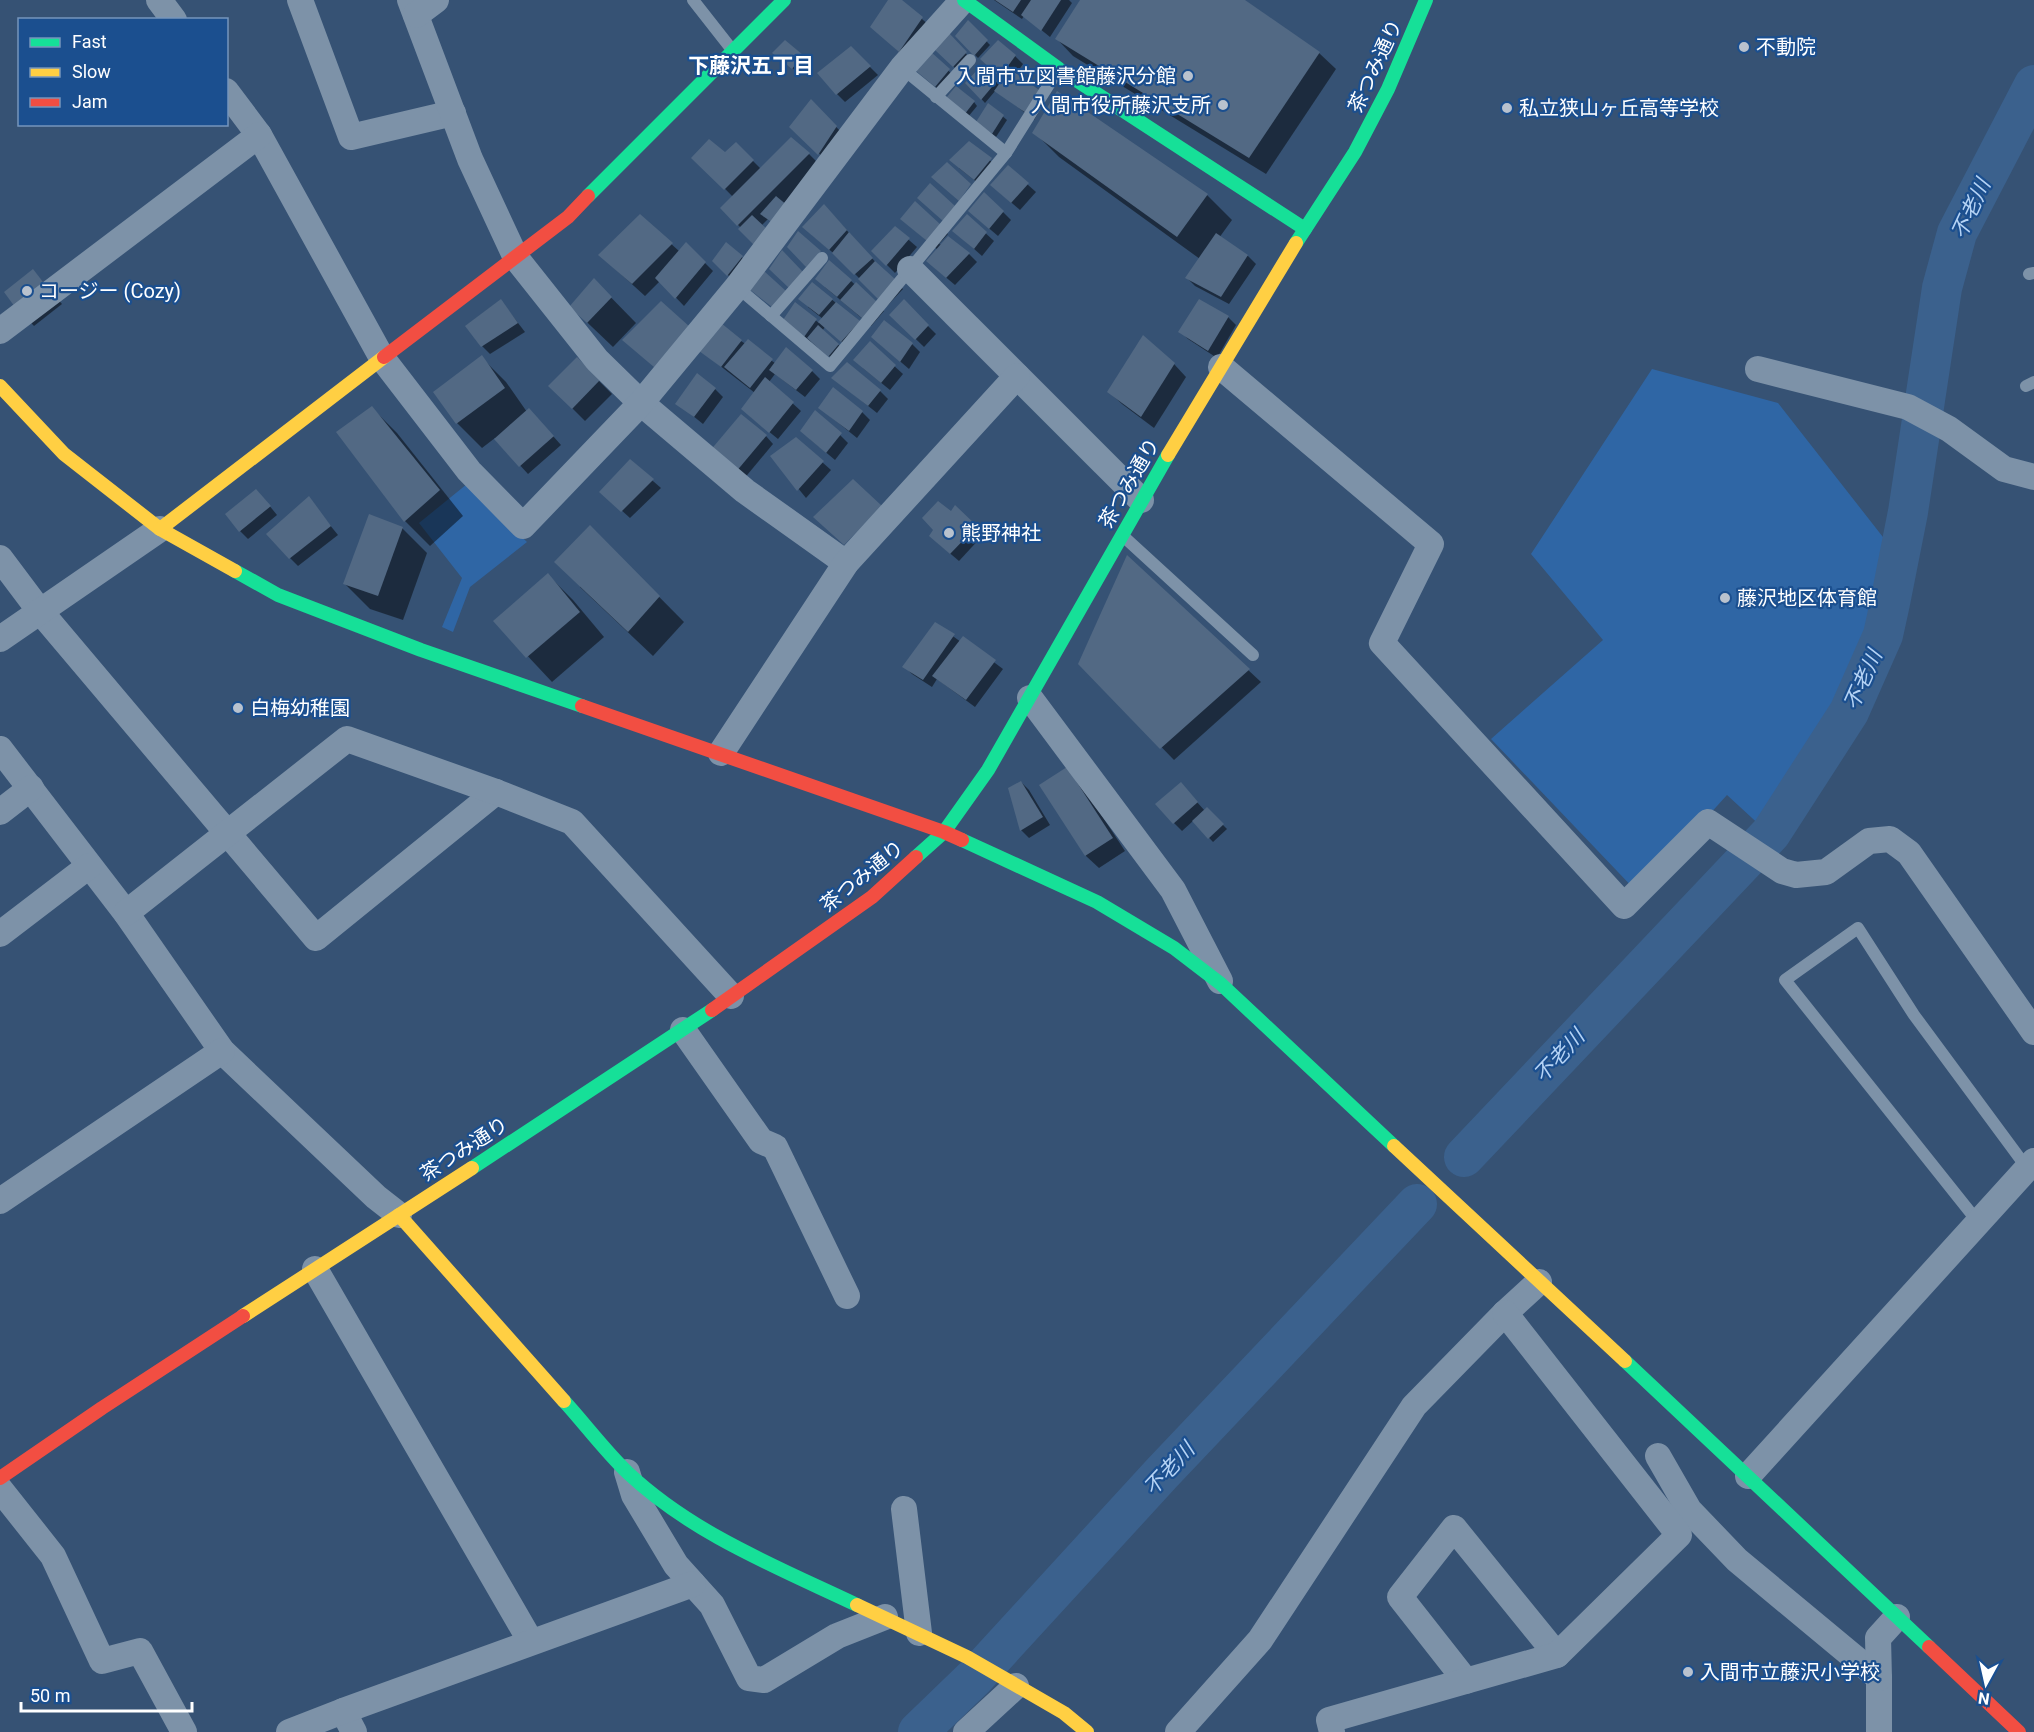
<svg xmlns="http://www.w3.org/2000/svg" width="2034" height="1732" font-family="Roboto,'Noto Sans JP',sans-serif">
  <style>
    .green { fill: #2f66a5 }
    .shadow { fill: #0007 }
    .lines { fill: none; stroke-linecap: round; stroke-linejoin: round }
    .river { stroke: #3b618d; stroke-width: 40 }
    .building { fill: #526984 }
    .lane { stroke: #7d92a8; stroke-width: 12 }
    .street { stroke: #7d92a8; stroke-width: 26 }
    .fast { stroke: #16e098; stroke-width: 14 }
    .slow { stroke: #ffcf43; stroke-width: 14 }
    .jam { stroke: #f24e42; stroke-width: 14 }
    .poi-dot { fill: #b9c2ce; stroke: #1b4f8f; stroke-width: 2 }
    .labels { text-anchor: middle; stroke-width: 4.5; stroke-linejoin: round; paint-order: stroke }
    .poi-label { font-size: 20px; fill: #fff; stroke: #1b4f8f; text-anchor: start }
    .street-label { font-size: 20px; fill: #fff; stroke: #1b4f8f }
    .neighbourhood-label { font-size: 21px; font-weight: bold; fill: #fff; stroke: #1b4f8f }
    .water-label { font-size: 21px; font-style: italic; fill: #b5d3f5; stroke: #1b4f8f }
  </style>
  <rect width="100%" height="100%" fill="#365274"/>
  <g class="green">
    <path d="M1652,369L1778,403L1897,555L1841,720L1764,829L1727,795L1638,893L1491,739L1603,640L1531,554Z"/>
    <path d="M467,484L527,542L470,587L453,632L442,627L462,578L419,523Z"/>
  </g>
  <g class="shadow">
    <path d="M889,0H900L930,26L907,59L880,34Z"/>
    <path d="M994,0H1069L1072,3L1050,37L1024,16L1022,19Z"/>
    <path d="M1082,0H1242L1319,53L1336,69L1266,174L1073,56L1057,39Z"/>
    <path d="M968,22L990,45L978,58L957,36Z"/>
    <path d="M949,36L969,57L957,70L937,50Z"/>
    <path d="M851,48L878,75L845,102L837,94Z"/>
    <path d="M931,54L957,79L944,94L925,78Z"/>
    <path d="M802,56L805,59L796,71L778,57Z"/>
    <path d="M1015,56L1023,64L1015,75L1046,100L1034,120L996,90L985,103L967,83L982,67L1000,86L1004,79L991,67Z"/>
    <path d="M948,98L974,102L977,106L968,117Z"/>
    <path d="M811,101L844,135L827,161L791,127Z"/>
    <path d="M989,105L1007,120L996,137L982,126Z"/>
    <path d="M1034,132L1207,195L1232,220L1219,238L1248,256L1256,264L1229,304L1195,286L1187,278L1200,259L1059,157Z"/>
    <path d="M969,143L999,168L983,187L959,168Z"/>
    <path d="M736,144L761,169L809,154L821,166L761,226L741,228L722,208L733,197L694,157L726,154Z"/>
    <path d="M1008,167L1036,192L1020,210L1000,193Z"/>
    <path d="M1003,212L1011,220L998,236L978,219Z"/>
    <path d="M832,214L880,267L903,289L887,306L838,257L812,235Z"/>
    <path d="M640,216L679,251L686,244L713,271L684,306L660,281L645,296L613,267Z"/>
    <path d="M967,216L994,241L982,256L954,231Z"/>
    <path d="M910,226H940L948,234L939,244L969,254L977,262L955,285L936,269L938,250Z"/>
    <path d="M895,228L917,247L895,273L873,251Z"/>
    <path d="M727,244L745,260L731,278L714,261Z"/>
    <path d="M33,271L62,304L34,326L22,313Z"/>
    <path d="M594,280L636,323L613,347L571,307Z"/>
    <path d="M851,281L884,311L871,326L825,287Z"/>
    <path d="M813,284L859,322L850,349L825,327L822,331L842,348L833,359L793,328L795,304L819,323L823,319L808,307Z"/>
    <path d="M501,301L525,332L490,354L482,346Z"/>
    <path d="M904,302L936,334L924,347L891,315Z"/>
    <path d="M1228,317L1236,325L1217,358L1188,339L1180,331Z"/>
    <path d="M741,341L775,363L812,371L820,379L805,397L775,374L769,382L801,411L778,439L751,417L755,393L701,351Z"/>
    <path d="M870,344L903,374L890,390L863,368Z"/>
    <path d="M912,344L920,352L909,369L881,345Z"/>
    <path d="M481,357L506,382L527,412L537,418L561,445L528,474L495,438L482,448L457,423Z"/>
    <path d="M577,359L612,394L585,421L550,386Z"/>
    <path d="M1174,364L1186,377L1154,428L1122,404L1109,392Z"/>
    <path d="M833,378L880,391L888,399L877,413Z"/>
    <path d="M715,389L723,397L703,424L677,403Z"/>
    <path d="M372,408L397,433L463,516L430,546L405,521Z"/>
    <path d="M820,408L862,412L870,420L857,438Z"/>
    <path d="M840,435L848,443L835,460L810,439Z"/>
    <path d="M766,436L773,444L743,480L719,459Z"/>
    <path d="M796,439L831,470L806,498L772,456Z"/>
    <path d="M630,461L661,488L630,518L609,499Z"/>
    <path d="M308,498L338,535L298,566L290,558Z"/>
    <path d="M264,499L277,515L248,539L240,531Z"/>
    <path d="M955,508L983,535L959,561L939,544Z"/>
    <path d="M590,527L684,622L653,656L580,587Z"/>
    <path d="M402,528L427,553L403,620L370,609L345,584Z"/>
    <path d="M1128,558L1261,682L1174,760L1080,663Z"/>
    <path d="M548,575L573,600L604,637L552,682L495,621Z"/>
    <path d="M936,624L961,642L963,639L1003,669L975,707L937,679L932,687L912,674L904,666Z"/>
    <path d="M1079,781L1125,851L1099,868L1086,856L1041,785Z"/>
    <path d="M1021,782L1029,790L1050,825L1029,838L1021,830Z"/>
    <path d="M1188,792L1205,811L1207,809L1227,829L1213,842L1193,821L1182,831L1174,823Z"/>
  </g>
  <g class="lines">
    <g class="river">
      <path d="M1464,1157L1771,833L1849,712L1883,635L1890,603L1908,512L1942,288L1957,233L2034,85"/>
      <path d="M918,1732L975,1677L1162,1473L1417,1204"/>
    </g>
  </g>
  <g class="building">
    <path d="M888,0H902L923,17L899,52L870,27Z"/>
    <path d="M995,0H1021L1013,12Z"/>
    <path d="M1031,0H1061L1041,31L1021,15Z"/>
    <path d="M1080,0H1245L1320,52L1249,158L1055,39Z"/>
    <path d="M968,20L988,40L974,56L955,36Z"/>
    <path d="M949,33L967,52L953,67L935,50Z"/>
    <path d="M785,40L803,55L792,69L772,53Z"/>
    <path d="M998,40L1016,55L1000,77L980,59Z"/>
    <path d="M851,46L871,66L836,95L817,73Z"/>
    <path d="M931,52L950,69L935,87L915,70Z"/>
    <path d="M982,65L997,81L981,100L965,83Z"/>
    <path d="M1010,69L1039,90L1026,113L994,91Z"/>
    <path d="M956,86L975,101L964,115L946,98Z"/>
    <path d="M1057,91L1208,194L1177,237L1032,133Z"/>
    <path d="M811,99L837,126L818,155L789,127Z"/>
    <path d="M988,103L1004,115L992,134L976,122Z"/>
    <path d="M791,137L810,153L737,226L720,208Z"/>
    <path d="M709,139L725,152L736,142L754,160L724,190L691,158Z"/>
    <path d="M969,141L992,158L974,180L949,160Z"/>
    <path d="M947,162L971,184L959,201L931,177Z"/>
    <path d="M1008,165L1029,183L1011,203L990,185Z"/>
    <path d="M930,183L955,206L943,221L917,198Z"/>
    <path d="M984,192L1004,211L989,229L968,211Z"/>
    <path d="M776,196L788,206L773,223L760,214Z"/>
    <path d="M915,201L941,225L927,241L900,219Z"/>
    <path d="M824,204L847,230L829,250L802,227Z"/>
    <path d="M640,214L673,243L632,284L598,255Z"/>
    <path d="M967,214L987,232L974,249L952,231Z"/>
    <path d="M752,215L768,230L755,246L738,229Z"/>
    <path d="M895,226L910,238L886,266L871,251Z"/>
    <path d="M798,231L821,251L806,267L787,247Z"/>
    <path d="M849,232L873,258L854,275L832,253Z"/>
    <path d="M1216,233L1248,255L1221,297L1185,278Z"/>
    <path d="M948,236L970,253L946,278L926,261Z"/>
    <path d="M686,242L706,262L675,299L655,278Z"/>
    <path d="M726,242L743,256L727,276L712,261Z"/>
    <path d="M782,250L803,272L789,288L769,269Z"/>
    <path d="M829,260L852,280L837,297L815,279Z"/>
    <path d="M875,261L896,280L878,299L858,279Z"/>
    <path d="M33,269L50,291L20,314L4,292Z"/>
    <path d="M764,271L786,291L772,307L749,289Z"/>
    <path d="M594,278L612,297L587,323L569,307Z"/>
    <path d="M812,282L833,299L819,315L798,299Z"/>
    <path d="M856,282L877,302L863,319L840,300Z"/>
    <path d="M501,299L518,323L481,347L465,326Z"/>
    <path d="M904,299L929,325L915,340L889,315Z"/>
    <path d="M1199,299L1229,316L1208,351L1178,332Z"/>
    <path d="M661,301L690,327L654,367L622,340Z"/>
    <path d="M795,302L817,319L804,337L783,320Z"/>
    <path d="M836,302L860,321L841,342L818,322Z"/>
    <path d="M884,320L913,343L900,362L871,337Z"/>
    <path d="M721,323L742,340L721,367L699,351Z"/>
    <path d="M818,325L839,344L828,357L807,338Z"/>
    <path d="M1143,335L1175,363L1141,417L1107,392Z"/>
    <path d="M748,339L773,359L750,388L724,367Z"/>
    <path d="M870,341L896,365L881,383L853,360Z"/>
    <path d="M786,347L813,370L796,390L769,370Z"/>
    <path d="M482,355L505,388L456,424L433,392Z"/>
    <path d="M577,357L600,380L572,409L548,386Z"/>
    <path d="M847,362L881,390L868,406L831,378Z"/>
    <path d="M697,373L716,388L694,417L675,404Z"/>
    <path d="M765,377L794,402L769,433L741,409Z"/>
    <path d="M833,387L863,411L849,431L818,408Z"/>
    <path d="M372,406L440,490L404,522L336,432Z"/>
    <path d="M529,408L554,436L519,467L494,439Z"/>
    <path d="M815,410L842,433L826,453L800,431Z"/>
    <path d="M741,414L767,435L735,473L709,452Z"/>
    <path d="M796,437L824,461L797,491L770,456Z"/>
    <path d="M630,459L654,479L621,512L599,492Z"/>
    <path d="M853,479L882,506L844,545L813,517Z"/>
    <path d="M256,489L271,506L239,532L225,514Z"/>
    <path d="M309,496L331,526L289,559L266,534Z"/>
    <path d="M938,501L951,511L955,505L977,526L950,554L929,536L933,530L922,518Z"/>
    <path d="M369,514L403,527L378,596L343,584Z"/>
    <path d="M590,525L660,596L628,632L554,562Z"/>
    <path d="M1127,555L1250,669L1160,749L1078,664Z"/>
    <path d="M548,573L580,612L526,658L493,621Z"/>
    <path d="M935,622L955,634L923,680L902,667Z"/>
    <path d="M963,636L996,660L966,700L932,676Z"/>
    <path d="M1067,767L1113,838L1085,856L1039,785Z"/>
    <path d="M1021,781L1043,817L1020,831L1008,788Z"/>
    <path d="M1181,782L1198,802L1173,824L1155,804Z"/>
    <path d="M1207,807L1224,824L1208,839L1192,821Z"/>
  </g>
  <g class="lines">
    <g class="lane">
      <path d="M693,0L733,51"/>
      <path d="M902,68L1006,153"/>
      <path d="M936,97L970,60"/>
      <path d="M2029,274L2034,273"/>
      <path d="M737,287L830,366L1006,153L1058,70"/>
      <path d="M771,316L822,258"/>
      <path d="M2026,386L2034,382"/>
      <path d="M1123,536L1253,655"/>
      <path d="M1978,1222L1785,980L1858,928L1914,1015L2027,1168"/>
    </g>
    <g class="street">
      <path d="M159,0L174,20"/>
      <path d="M300,0L351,137L453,113"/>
      <path d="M410,0L470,159L516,258L597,360L641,403L745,491L846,563"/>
      <path d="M416,15L436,0"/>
      <path d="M226,91L259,135L382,358L469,471L523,526L641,403L737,287L902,68L963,0"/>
      <path d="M910,269L1141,500"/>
      <path d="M0,331L259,135"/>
      <path d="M1221,367L1431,544L1382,643L1624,906L1708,822L1782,871L1796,875L1826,872L1869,841L1890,839L1909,853L2034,1032"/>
      <path d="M1758,369L1908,407L1949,429L2004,469L2034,477"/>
      <path d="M0,558L39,610L316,938L496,792"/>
      <path d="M0,639L160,529"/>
      <path d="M1030,698L1173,890L1220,981"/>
      <path d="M0,749L126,913L222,1051L376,1197L399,1215"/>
      <path d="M721,753L846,563L1017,376"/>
      <path d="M0,812L31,788"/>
      <path d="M126,913L347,739L496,792L572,822L731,996"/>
      <path d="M0,934L89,866"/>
      <path d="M683,1030L761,1141L775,1147L847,1296"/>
      <path d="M0,1201L222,1051"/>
      <path d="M315,1269L531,1642"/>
      <path d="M1658,1456L1689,1510L1737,1560L1879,1678V1732"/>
      <path d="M627,1472L634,1495L676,1565L712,1605L749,1678L764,1680L837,1636L885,1617"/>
      <path d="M1748,1476L2034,1161"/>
      <path d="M0,1489L53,1556L102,1661L140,1651L184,1732"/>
      <path d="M904,1509L919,1633"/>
      <path d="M1879,1678L1878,1638L1897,1617"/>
      <path d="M1466,1681L1400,1597L1454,1528L1557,1655"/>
      <path d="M343,1711L354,1732"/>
      <path d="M289,1732L343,1711L693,1584"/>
      <path d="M966,1732L1016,1686"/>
      <path d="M1178,1732L1260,1640L1414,1406L1505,1313L1539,1282"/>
      <path d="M1332,1732L1329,1720L1557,1655L1679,1535L1505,1313"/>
    </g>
    <g class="fast">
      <path d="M964,0L1059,69L1305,229"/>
      <path d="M588,196L784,0"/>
      <path d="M1296,243L1355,152L1388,89L1426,0"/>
      <path d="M235,571L278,595L421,650L582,706"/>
      <path d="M962,840L1097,902L1174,948L1221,984L1394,1146"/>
      <path d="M916,857L944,832L988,770L1168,455"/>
      <path d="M472,1168L712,1010"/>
      <path d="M1625,1361L1929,1647"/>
      <path d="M564,1401C585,1424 605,1451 628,1473C693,1534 777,1567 857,1605"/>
    </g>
    <g class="slow">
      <path d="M0,386L64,454L160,529L235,571"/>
      <path d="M1168,455L1296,243"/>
      <path d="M160,529L384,357"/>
      <path d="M1394,1146L1625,1361"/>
      <path d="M399,1215L564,1401"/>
      <path d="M243,1316L472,1168"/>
      <path d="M857,1605L967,1657L1064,1713L1087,1732"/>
    </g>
    <g class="jam">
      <path d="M384,357L568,217L588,196"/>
      <path d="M582,706L944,832L962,840"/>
      <path d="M712,1010L872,897L916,857"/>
      <path d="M0,1478L102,1408L243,1316"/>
      <path d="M1929,1647L2019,1732"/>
    </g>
  </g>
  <g class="poi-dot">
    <circle cx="1744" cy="47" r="6"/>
    <circle cx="1188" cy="76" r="6"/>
    <circle cx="1223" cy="105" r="6"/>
    <circle cx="1507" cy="108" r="6"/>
    <circle cx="27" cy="291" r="6"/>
    <circle cx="949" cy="533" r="6"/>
    <circle cx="1725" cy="598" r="6"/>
    <circle cx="238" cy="708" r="6"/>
    <circle cx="1688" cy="1672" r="6"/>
  </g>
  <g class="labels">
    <g class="poi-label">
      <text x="1756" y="54">不動院</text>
      <text x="1176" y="83" text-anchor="end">入間市立図書館藤沢分館</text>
      <text x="1211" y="112" text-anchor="end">入間市役所藤沢支所</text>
      <text x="1519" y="115">私立狭山ヶ丘高等学校</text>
      <text x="39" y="298">コージー (Cozy)</text>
      <text x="961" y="540">熊野神社</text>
      <text x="1737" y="605">藤沢地区体育館</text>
      <text x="250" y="715">白梅幼稚園</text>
      <text x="1700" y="1679">入間市立藤沢小学校</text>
    </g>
    <g class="street-label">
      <text transform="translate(1375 66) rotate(-65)" y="7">茶つみ通り</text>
      <text transform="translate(1129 483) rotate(-60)" y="7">茶つみ通り</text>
      <text transform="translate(862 876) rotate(-39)" y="7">茶つみ通り</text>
      <text transform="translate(464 1149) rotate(-33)" y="7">茶つみ通り</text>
    </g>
    <g class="neighbourhood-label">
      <text x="751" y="73">下藤沢五丁目</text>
    </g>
    <g class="water-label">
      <text transform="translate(1971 209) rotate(-65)" y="7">不老川</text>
      <text transform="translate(1863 680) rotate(-66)" y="7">不老川</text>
      <text transform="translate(1559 1056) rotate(-47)" y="7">不老川</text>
      <text transform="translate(1169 1469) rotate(-47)" y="7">不老川</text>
    </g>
  </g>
  <rect x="18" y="18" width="210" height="108" fill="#1b4f8f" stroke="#7695bc" stroke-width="1.5"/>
  <rect x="30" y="38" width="30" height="9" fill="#16e098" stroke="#7695bc" stroke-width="1.5"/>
  <text x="72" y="48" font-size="18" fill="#ffffff">Fast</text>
  <rect x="30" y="68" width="30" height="9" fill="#ffcf43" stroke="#7695bc" stroke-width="1.5"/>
  <text x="72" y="78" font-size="18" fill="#ffffff">Slow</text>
  <rect x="30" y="98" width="30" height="9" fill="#f24e42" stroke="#7695bc" stroke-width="1.5"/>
  <text x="72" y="108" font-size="18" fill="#ffffff">Jam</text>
  <g transform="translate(1986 1684) rotate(188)" stroke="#1b4f8f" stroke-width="4.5" paint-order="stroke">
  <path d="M0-4.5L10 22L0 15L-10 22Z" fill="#ffffff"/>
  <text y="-9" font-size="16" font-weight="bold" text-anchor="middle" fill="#ffffff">N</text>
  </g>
  <path d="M21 1702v9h171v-9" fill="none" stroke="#ffffff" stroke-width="3"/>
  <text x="30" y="1702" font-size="18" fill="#ffffff" stroke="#1b4f8f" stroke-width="4.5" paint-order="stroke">50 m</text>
</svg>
